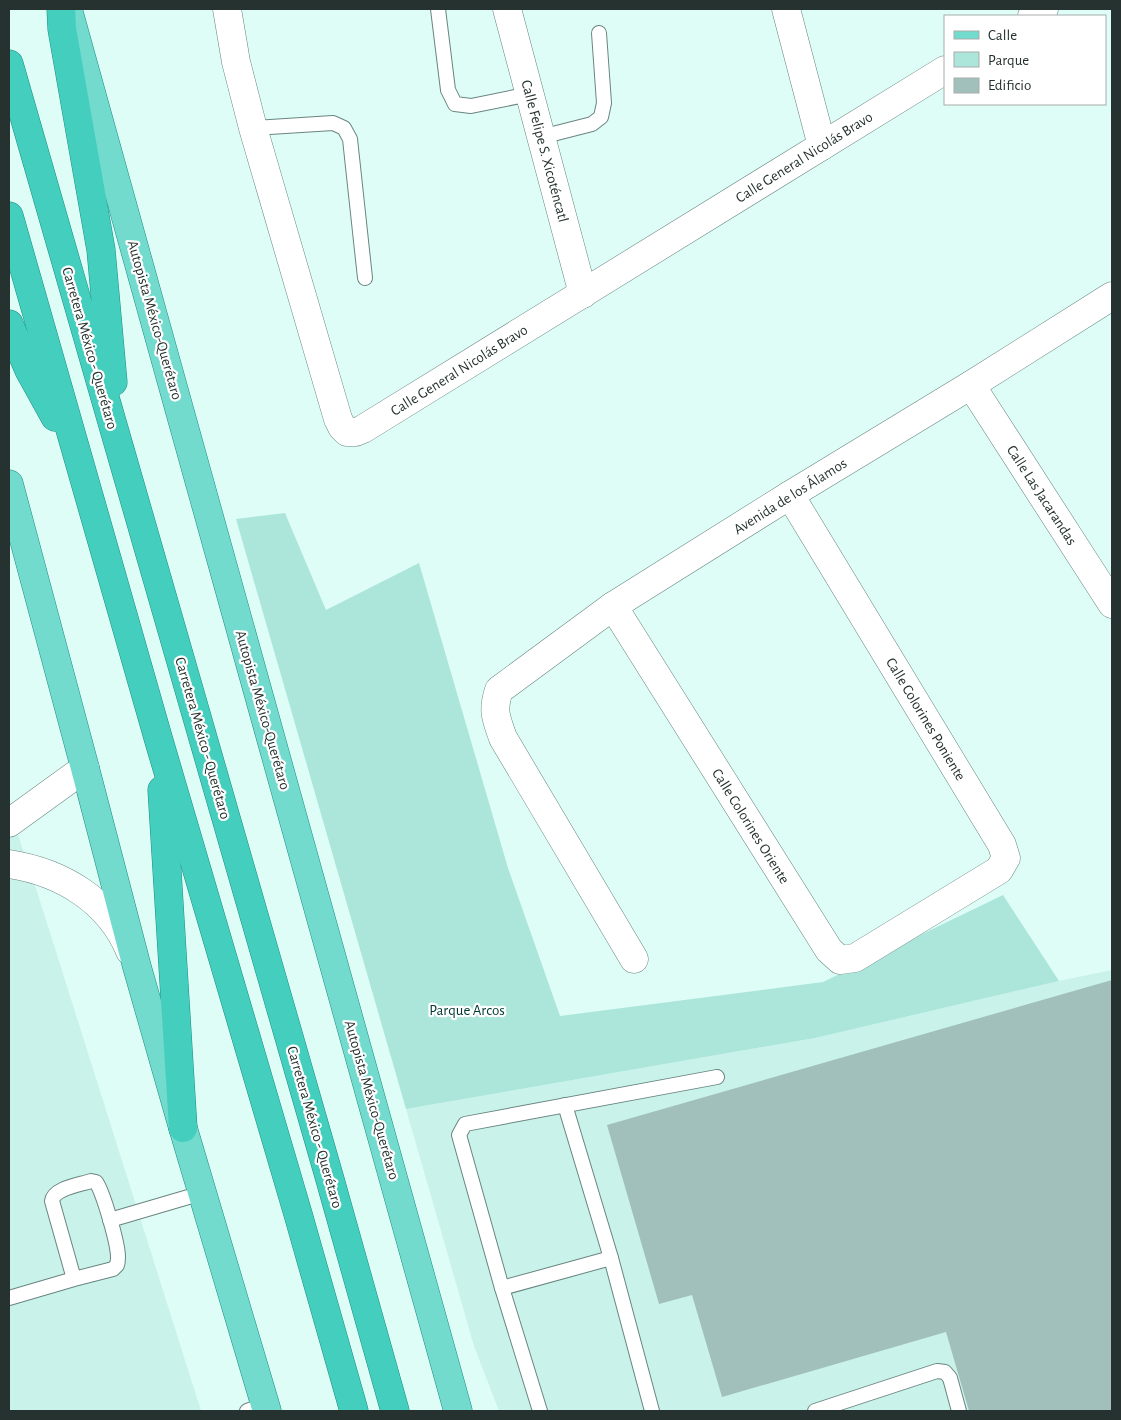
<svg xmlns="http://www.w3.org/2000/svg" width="1121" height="1420" font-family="'Alegreya Sans',sans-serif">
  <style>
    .built { fill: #c9f2ea }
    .green { fill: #ace6db }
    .building { fill: #a2c0bb }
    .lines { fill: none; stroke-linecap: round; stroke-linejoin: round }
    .service-casing { stroke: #698580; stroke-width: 16 }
    .minor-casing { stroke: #698580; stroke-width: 29 }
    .tertiary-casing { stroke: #698580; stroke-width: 29 }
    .primary-casing { stroke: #1c8f82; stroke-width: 29 }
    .trunk-casing { stroke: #1c8f82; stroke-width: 29 }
    .service { stroke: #fff; stroke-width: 14 }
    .minor { stroke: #fff; stroke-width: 28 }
    .tertiary { stroke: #fff; stroke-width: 28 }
    .primary { stroke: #73dace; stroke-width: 28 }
    .trunk { stroke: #44cebe; stroke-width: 28 }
    .labels { text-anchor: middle; stroke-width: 4.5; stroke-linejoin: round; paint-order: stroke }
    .street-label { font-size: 15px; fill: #26322f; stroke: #fff }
    .park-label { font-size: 15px; fill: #003832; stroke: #fff }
  </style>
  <rect width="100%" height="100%" fill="#defdf7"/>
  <g class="built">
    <path d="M9,809L33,879L201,1411H9Z"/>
    <path d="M1112,970V1411H499L474,1346L406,1109L815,1038L1059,981Z"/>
  </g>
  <path class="green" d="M285,513L326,610L419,563L508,868L560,1016L823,982L1003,895L1059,981L815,1038L406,1109L236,519Z"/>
  <path class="building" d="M1112,980V1411H969L946,1332L722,1397L692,1295L659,1304L607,1125Z"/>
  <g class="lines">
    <g class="service-casing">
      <g id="service">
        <path d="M438,9L448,90L455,104L471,106L530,94"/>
        <path d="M253,128L333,123L344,128L350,139L365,278"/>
        <path d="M541,137L592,124L601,117L604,103L599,33"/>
        <path d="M565,1105L611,1258L652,1411"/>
        <path d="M110,1220L202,1193"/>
        <path d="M502,1288L611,1258"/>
        <path d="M9,1298L74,1279L113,1269L117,1265C118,1262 118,1259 118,1257C118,1243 103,1192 96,1182L91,1181C79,1185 54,1188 52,1201L74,1279"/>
        <path d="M247,1411L265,1404"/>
        <path d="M540,1411L502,1288L459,1135L465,1124L717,1077"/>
        <path d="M815,1411L937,1371L945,1372L950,1378L959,1411"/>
      </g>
    </g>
    <g class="minor-casing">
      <g id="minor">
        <path d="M227,9L236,62L253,128L338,419L342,427L347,432H356L363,429L945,70"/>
        <path d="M507,9L583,294"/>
        <path d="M786,9L822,146"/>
        <path d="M1032,16L1044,9"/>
        <path d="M971,385L1112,604"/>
        <path d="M613,606L829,950L840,960L855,958L999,870L1006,858L1002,845L790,495"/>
        <path d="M634,959L503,738C496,718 492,711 499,690L613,606L790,495L971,385L1112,296"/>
      </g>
    </g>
    <g class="tertiary-casing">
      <g id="tertiary">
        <path d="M9,823L85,768"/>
        <path d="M9,864C61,872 109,900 130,951"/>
      </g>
    </g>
    <g class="primary-casing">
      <g id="primary">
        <path d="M69,13L458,1411"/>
        <path d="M9,484L85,768L137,967L183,1128L267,1411"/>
      </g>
    </g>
    <g class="trunk-casing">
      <g id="trunk">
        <path d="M61,9L62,29L101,250L113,382"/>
        <path d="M9,64L329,1176L395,1411"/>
        <path d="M9,216L159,741L298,1214L354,1411"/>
        <path d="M9,324L29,370L55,417"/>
        <path d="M162,790L183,1128"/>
      </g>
    </g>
    <use href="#service" class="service"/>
    <use href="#minor" class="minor"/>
    <use href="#tertiary" class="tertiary"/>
    <use href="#primary" class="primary"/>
    <use href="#trunk" class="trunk"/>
  </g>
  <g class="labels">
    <g class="street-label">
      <text transform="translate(545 151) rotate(75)" y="5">Calle Felipe S. Xicoténcatl</text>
      <text transform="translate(804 157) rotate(-32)" y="5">Calle General Nicolás Bravo</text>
      <text transform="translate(155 320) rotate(74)" y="5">Autopista México-Querétaro</text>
      <text transform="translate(90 348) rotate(74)" y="5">Carretera México - Querétaro</text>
      <text transform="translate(459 370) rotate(-32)" y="5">Calle General Nicolás Bravo</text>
      <text transform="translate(1042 495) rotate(57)" y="5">Calle Las Jacarandas</text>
      <text transform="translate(790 496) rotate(-32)" y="5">Avenida de los Álamos</text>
      <text transform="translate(263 710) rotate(74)" y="5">Autopista México-Querétaro</text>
      <text transform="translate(926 719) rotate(59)" y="5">Calle Colorines Poniente</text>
      <text transform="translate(203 738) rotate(74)" y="5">Carretera México - Querétaro</text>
      <text transform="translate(751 826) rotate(58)" y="5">Calle Colorines Oriente</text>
      <text transform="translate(372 1100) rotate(74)" y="5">Autopista México-Querétaro</text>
      <text transform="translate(315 1127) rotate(74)" y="5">Carretera México - Querétaro</text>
    </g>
    <g class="park-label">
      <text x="467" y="1015">Parque Arcos</text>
    </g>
  </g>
  <rect width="1121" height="1420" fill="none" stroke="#26322f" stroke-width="20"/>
  <rect x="944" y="15" width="162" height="90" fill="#ffffff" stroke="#a8adac"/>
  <rect x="954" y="31" width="25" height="8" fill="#73dace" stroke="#a8adac"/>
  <text x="988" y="40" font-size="15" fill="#26322f">Calle</text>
  <rect x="954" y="52" width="25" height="15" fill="#ace6db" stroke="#a8adac"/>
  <text x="988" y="65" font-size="15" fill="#26322f">Parque</text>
  <rect x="954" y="78" width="25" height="15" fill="#a2c0bb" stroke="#a8adac"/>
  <text x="988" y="90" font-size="15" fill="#26322f">Edificio</text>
</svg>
